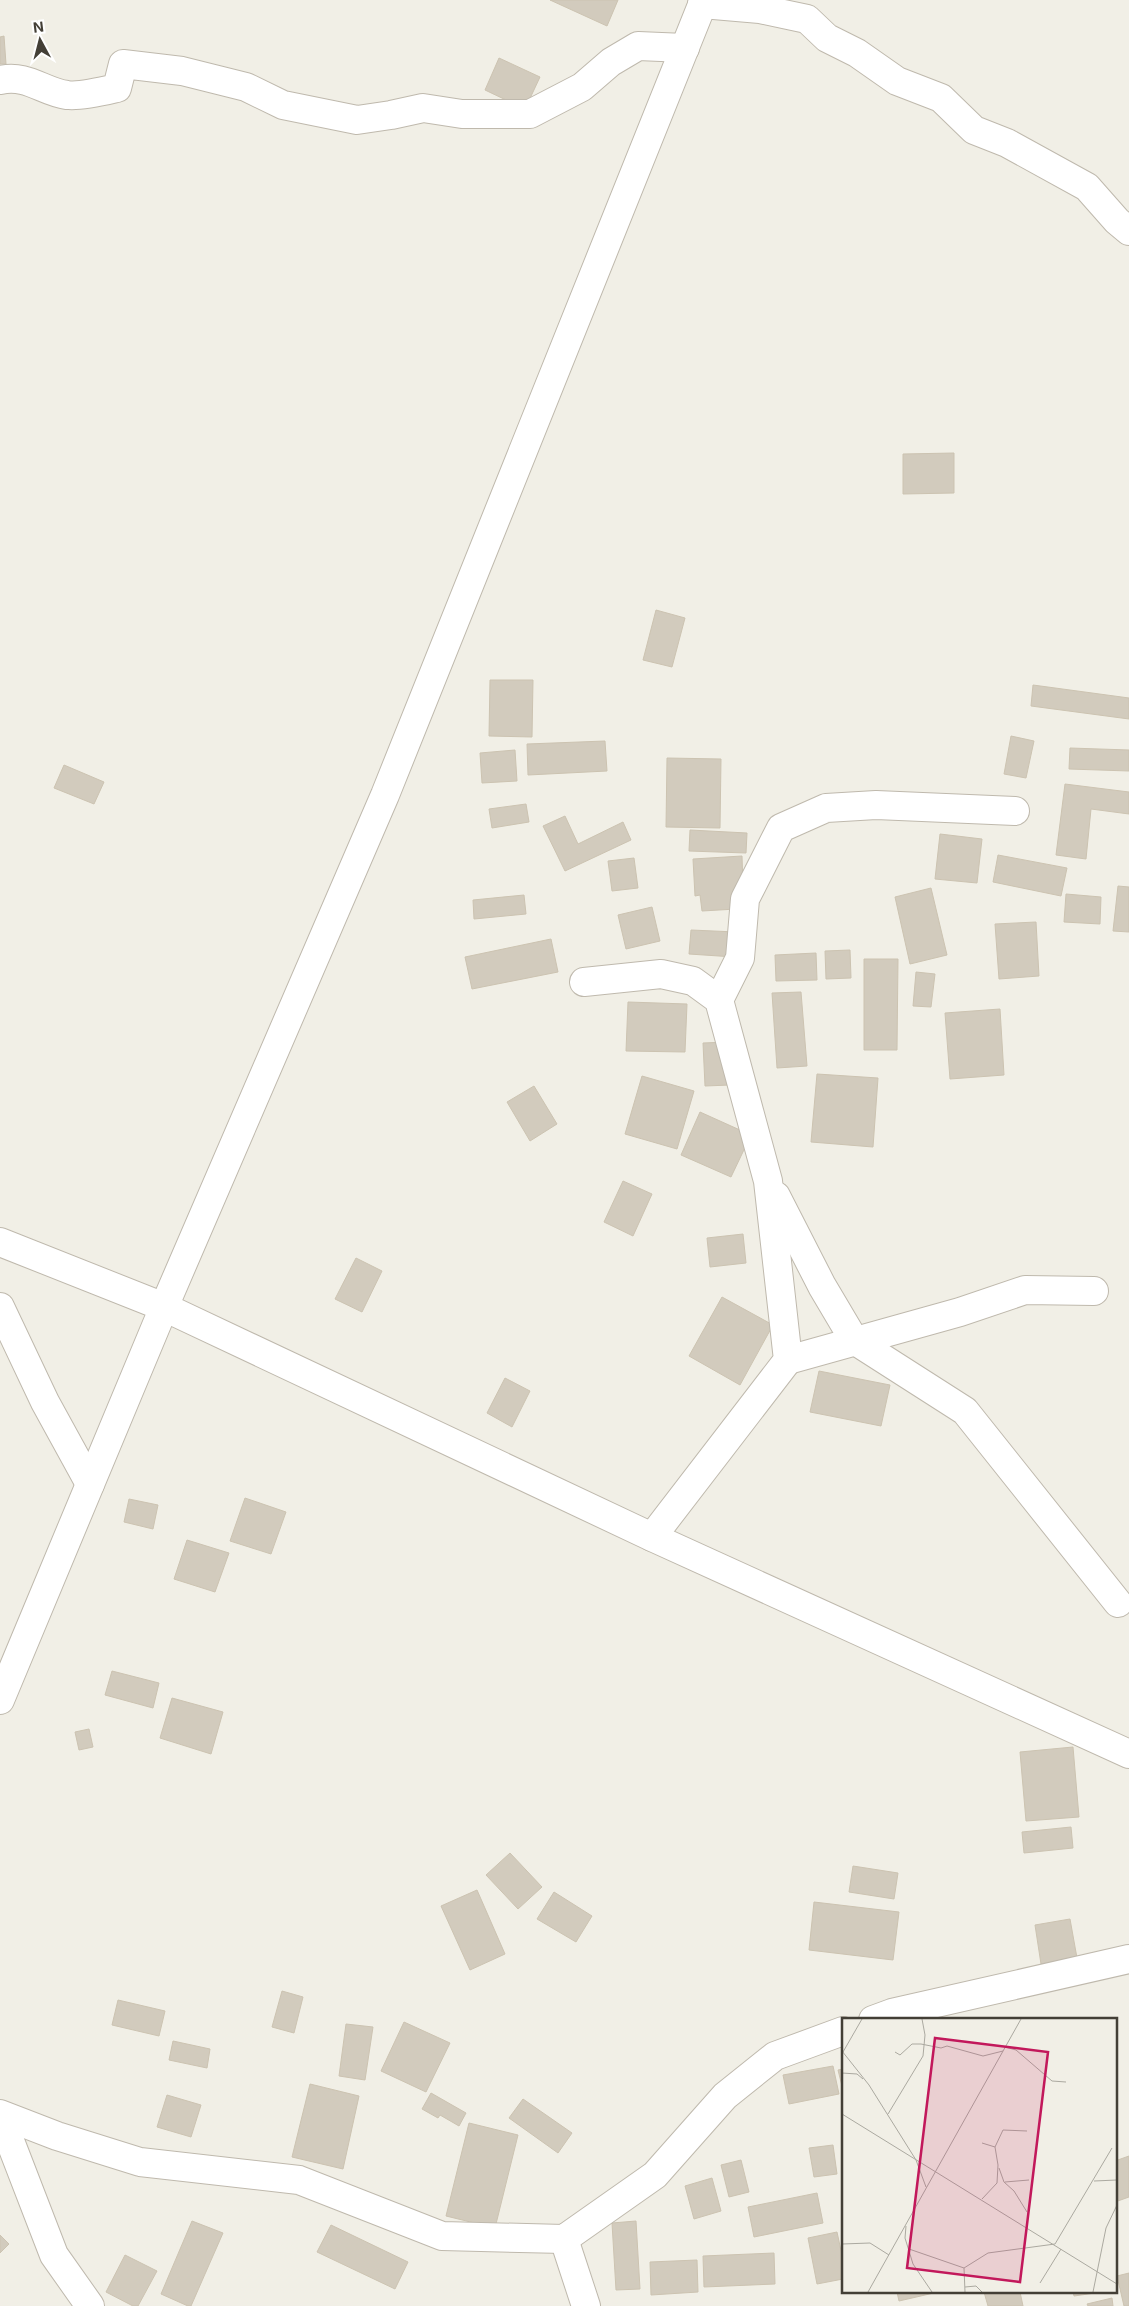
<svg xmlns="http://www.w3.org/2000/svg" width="1129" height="2306" font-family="Inter,sans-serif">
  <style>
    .building { fill: #d2cbbd; stroke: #ccc3b1 }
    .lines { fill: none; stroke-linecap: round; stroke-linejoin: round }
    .minor-casing { stroke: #bfb9ad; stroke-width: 30 }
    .minor { stroke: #fff; stroke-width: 28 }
    .inset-road { fill: none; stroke: #aba9a0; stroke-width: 1 }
    .view { fill: #c2185b; fill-opacity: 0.15; stroke: #c2185b; stroke-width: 2.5 }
    .inset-edge { fill: none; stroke: #433f36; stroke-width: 2.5 }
  </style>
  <rect width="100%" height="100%" fill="#f1efe6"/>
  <g class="building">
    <path d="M550,0H618L607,26Z"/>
    <path d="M4,36L6,64H0V37Z"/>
    <path d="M499,58L540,77L525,109L485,90Z"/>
    <path d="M954,453V493L903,494V454Z"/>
    <path d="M656,610L685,618L672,667L643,660Z"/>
    <path d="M490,680H533L532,737L489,736Z"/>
    <path d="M1033,685L1129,698V719L1031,706Z"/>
    <path d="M1011,736L1034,741L1026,778L1004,774Z"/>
    <path d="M605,741L607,771L528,775L527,744Z"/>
    <path d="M1070,748L1129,750V771L1069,769Z"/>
    <path d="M515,750L517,781L482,783L480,753Z"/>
    <path d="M667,758L721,759L720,828L666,827Z"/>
    <path d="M64,765L104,782L94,804L54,788Z"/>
    <path d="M1065,784L1129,792V814L1091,809L1086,859L1056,855Z"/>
    <path d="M526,804L529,822L492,828L489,809Z"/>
    <path d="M565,816L578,844L623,822L631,840L565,871L543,826Z"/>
    <path d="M690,830L747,833L746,853L689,851Z"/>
    <path d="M940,834L982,839L977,883L935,879Z"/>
    <path d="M998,855L1067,868L1061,896L993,882Z"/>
    <path d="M742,856L743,888L734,889L736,909L702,911L700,895L695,896L693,859Z"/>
    <path d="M634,858L638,888L612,891L608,861Z"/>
    <path d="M1118,886L1129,887V932L1113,931Z"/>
    <path d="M931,888L947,955L910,964L895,897Z"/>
    <path d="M1066,894L1101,897L1100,924L1064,922Z"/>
    <path d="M524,895L526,914L474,919L473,900Z"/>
    <path d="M652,907L660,941L626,949L618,915Z"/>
    <path d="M1036,922L1039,976L999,979L995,924Z"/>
    <path d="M691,930L736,932L734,957L689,954Z"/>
    <path d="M551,939L558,972L472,989L465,957Z"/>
    <path d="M850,950L851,978L826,979L825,951Z"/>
    <path d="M816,953L817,980L776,981L775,955Z"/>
    <path d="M864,959H898L897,1050H864Z"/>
    <path d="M916,972L935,974L931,1007L913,1006Z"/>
    <path d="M801,992L807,1066L777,1068L772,993Z"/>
    <path d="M628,1002L687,1004L685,1052L626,1051Z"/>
    <path d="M1000,1009L1004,1075L950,1079L945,1013Z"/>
    <path d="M728,1042L730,1085L705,1086L703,1043Z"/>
    <path d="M817,1074L878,1078L873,1147L811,1142Z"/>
    <path d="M642,1076L694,1091L677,1149L625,1134Z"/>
    <path d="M534,1086L557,1124L530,1141L507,1102Z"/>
    <path d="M700,1112L751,1135L731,1177L681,1155Z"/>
    <path d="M623,1181L652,1194L633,1236L604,1222Z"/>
    <path d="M743,1234L746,1263L710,1267L707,1238Z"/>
    <path d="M356,1258L382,1271L362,1312L335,1299Z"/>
    <path d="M722,1297L773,1325L740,1385L689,1356Z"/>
    <path d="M819,1371L890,1385L881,1426L810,1412Z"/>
    <path d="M505,1378L530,1391L512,1427L487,1413Z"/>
    <path d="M245,1498L286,1512L271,1554L230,1541Z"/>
    <path d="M129,1499L158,1505L153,1529L124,1522Z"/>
    <path d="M187,1540L229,1553L215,1592L174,1579Z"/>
    <path d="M112,1671L159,1683L153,1708L105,1695Z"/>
    <path d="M172,1698L223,1712L211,1754L160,1738Z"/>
    <path d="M89,1729L93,1747L79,1750L75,1732Z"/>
    <path d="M1073,1747L1079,1817L1026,1821L1020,1752Z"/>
    <path d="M1071,1827L1073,1848L1024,1853L1022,1832Z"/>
    <path d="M510,1853L542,1887L518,1909L486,1875Z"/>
    <path d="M853,1866L898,1873L894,1899L849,1892Z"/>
    <path d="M477,1890L505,1954L470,1970L441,1906Z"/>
    <path d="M554,1892L592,1916L576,1942L537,1919Z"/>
    <path d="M814,1902L899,1912L893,1960L809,1950Z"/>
    <path d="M1070,1919L1077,1958L1041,1964L1035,1925Z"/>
    <path d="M282,1991L303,1997L294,2033L272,2027Z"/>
    <path d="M118,2000L165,2011L159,2036L112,2025Z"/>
    <path d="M404,2022L450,2043L426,2092L381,2071Z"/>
    <path d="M346,2024L373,2027L365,2080L339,2076Z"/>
    <path d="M173,2041L210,2049L207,2068L169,2060Z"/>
    <path d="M833,2066L839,2094L789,2104L783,2075Z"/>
    <path d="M843,2069V2090L838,2070Z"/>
    <path d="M310,2084L359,2096L343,2169L292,2157Z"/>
    <path d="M431,2093L466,2113L459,2126L440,2115L438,2118L422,2109Z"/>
    <path d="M167,2095L201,2105L191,2137L157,2127Z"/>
    <path d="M523,2099L572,2133L558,2153L509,2118Z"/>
    <path d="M469,2123L518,2135L495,2228L446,2216Z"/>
    <path d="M833,2145L837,2174L814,2177L809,2148Z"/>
    <path d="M1129,2156V2197L1115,2202V2161Z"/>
    <path d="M741,2160L749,2192L729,2197L721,2165Z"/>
    <path d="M712,2178L721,2211L694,2219L685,2186Z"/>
    <path d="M817,2193L823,2223L754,2237L748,2207Z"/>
    <path d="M192,2221L223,2233L191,2306H188L161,2294Z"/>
    <path d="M636,2221L640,2289L616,2290L612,2223Z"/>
    <path d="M331,2225L408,2262L395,2289L317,2252Z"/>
    <path d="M837,2232L843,2260V2279L817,2284L808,2238Z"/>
    <path d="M0,2235L9,2244L0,2253Z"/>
    <path d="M774,2253L775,2284L704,2287L703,2256Z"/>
    <path d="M125,2255L157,2271L138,2306H133L106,2292Z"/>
    <path d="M697,2260L698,2292L651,2295L650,2262Z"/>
    <path d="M1129,2273V2306H1124L1117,2276Z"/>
    <path d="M897,2292H938L899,2301Z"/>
    <path d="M984,2292H1020L1023,2306H988Z"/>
    <path d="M1073,2292H1102L1074,2296Z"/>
    <path d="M1112,2298L1113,2306H1088L1087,2304Z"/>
  </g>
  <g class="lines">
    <g class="minor-casing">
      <g id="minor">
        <path d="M702,4L760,9L807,19L827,38L857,53L897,81L941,98L974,130L1007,143L1087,187L1117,221L1129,231"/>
        <path d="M0,80C28,74 43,92 67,95C80,97 104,91 117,88L123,64L182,71L246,87L283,105L357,120L391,115L423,108L462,114H530L582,87L611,62L638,46L685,48"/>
        <path d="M584,982L661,974L693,981L719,1000L768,1181L788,1360L652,1537"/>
        <path d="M719,1000L740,958L745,899L781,828L826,808L876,805L1015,811"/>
        <path d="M776,1196L822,1286L854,1340L965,1411L1118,1603"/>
        <path d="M0,1242L164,1307L652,1537L1129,1754"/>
        <path d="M0,1307L45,1402L90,1484"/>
        <path d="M788,1360L960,1312L1025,1290L1094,1291"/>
        <path d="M0,1700L164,1307L385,795L704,0"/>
        <path d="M873,2020L892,2013L1129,1959"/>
        <path d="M0,2114L57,2136L140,2162L299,2180L442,2236L564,2239L655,2175L725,2096L775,2056L843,2031"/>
        <path d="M0,2115L54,2255L90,2306"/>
        <path d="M564,2239L586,2306"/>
      </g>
    </g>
    <use href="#minor" class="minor"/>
  </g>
  <g transform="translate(842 2018)">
    <rect width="275" height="275" fill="#f1efe6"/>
    <path class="inset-road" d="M163,29L174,32L210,63L224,64M0,33L27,67L74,142L84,169M1,34L20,1M53,34L58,37L70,26H79L99,30L105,28L141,38L161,33M0,55L15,56L21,61M0,96L275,266M46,96L81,38L83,17L80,1M140,125L153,129L156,147L155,165L140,181M153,129L161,112L185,113M157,150L162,164L172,173L185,194M252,163L275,162M163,164L187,162M64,208L63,220L71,246L90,274M0,226L28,225L47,237M67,231L122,250L146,235L213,226L270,130M122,250L123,274M198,265L219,231M123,269L134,268L140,274M26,274L179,1M251,274L264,210L275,187"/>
    <path class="view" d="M93,20L206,34L178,264L65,250Z"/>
    <rect width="275" height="275" class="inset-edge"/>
  </g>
  <g transform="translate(40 40) rotate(353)" stroke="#ffffff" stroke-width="4" paint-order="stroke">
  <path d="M0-4L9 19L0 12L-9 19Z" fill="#433f36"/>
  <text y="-8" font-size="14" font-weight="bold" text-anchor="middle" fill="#433f36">N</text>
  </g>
</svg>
